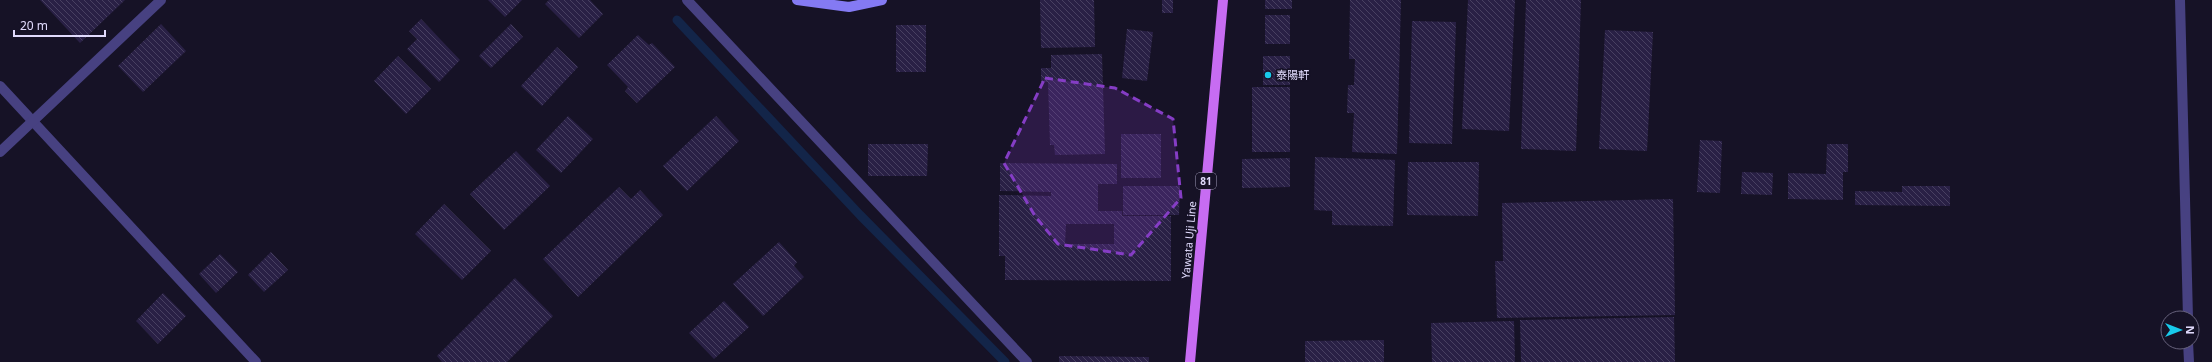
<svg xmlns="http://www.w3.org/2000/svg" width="2212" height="362" font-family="'Noto Sans','Noto Sans JP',sans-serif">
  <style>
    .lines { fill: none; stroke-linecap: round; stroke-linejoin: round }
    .stream { stroke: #132549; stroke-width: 9 }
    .building { fill: url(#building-back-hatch); fill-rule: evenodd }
    .street { stroke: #474181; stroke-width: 10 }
    .secondary { stroke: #847af3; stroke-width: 10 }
    .primary { stroke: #c76cf2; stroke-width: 10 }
    .marked { fill: #853dc5; fill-opacity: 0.2; stroke: #853dc5; stroke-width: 3; stroke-dasharray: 8 5; stroke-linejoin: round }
    .poi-dot { fill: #18caea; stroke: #161226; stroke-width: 1.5 }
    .labels { text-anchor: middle; stroke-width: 3.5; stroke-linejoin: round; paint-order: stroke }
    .shield { fill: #161226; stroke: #a39ebc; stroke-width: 1 }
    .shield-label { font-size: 10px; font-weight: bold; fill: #e0dafc }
    .poi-label { font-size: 11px; fill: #e0dafc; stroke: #161226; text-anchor: start }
    .street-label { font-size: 11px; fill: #e0dafc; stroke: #161226 }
  </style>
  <defs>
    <pattern id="building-back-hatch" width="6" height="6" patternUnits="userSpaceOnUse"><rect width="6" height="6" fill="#292045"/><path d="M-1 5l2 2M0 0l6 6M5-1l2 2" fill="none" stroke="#484061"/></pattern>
  </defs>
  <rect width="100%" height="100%" fill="#161226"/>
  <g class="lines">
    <path class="stream" d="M677,20L860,215L1005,362"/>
  </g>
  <g class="building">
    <path d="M40,0H125L80,43Z"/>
    <path d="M488,0H522L505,17Z"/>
    <path d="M549,0H590L603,14L579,38L545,4Z"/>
    <path d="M1040,0H1094L1095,47L1041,48Z"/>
    <rect x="1162" y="0" width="11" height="13"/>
    <rect x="1265" y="0" width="27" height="9"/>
    <path d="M1350,0H1401L1397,154L1352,152L1354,113H1347L1348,85H1354L1355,59H1349Z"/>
    <path d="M1468,0H1515L1509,131L1462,129Z"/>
    <path d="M1526,0H1581L1576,151L1521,149Z"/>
    <rect x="1265" y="15" width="25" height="29"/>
    <path d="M421,19L460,60L439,82L407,49L417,39L409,31Z"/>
    <path d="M1412,21L1456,22L1452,144L1409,143Z"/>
    <path d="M161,24L186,51L143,92L118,66Z"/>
    <path d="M511,24L523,37L491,68L479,56Z"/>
    <rect x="896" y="25" width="30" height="47"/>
    <path d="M1127,29L1153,32L1147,81L1122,78Z"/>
    <path d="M1605,30L1653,32L1647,151L1599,149Z"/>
    <path d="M638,35L649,45L652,43L675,67L637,103L625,91L628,87L607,65Z"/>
    <path d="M557,47L578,67L542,106L521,86Z"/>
    <path d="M1102,54L1105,154L1055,155L1054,145H1050L1048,82H1041V68H1051V55Z"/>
    <path d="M398,56L431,89L406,114L374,81Z"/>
    <rect x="1263" y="56" width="27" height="29"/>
    <rect x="1252" y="87" width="38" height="65"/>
    <path d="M568,116L593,139L561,173L536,150Z"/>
    <path d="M716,116L739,141L687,191L663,166Z"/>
    <rect x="1121" y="134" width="40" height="44"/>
    <path d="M1700,140L1722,141L1720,193L1697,192Z"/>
    <path d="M868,144H928L927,176H868Z"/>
    <path d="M1827,144H1848V172H1843V200L1788,199V173L1826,174Z"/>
    <path d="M516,151L550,186L504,230L470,194Z"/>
    <path d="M1315,157L1395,160L1393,226L1332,225V211L1314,210Z"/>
    <path d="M1290,158V187L1242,188V159Z"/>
    <path d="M1408,162H1479L1478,216L1407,215Z"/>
    <path d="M1000,163L1117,164V184H1098V211H1122V216H1171V281L1005,280V256H999V195L1051,196V192L1000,191ZM1066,224H1114V244H1065Z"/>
    <path d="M1742,172L1773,173L1772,195L1741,194Z"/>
    <path d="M1123,186H1180L1179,215H1123Z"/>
    <path d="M1902,186H1950V206L1855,205V191L1902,192Z"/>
    <path d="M619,187L631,199L640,190L663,215L578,297L543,259Z"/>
    <path d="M1673,199L1675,315L1497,318L1495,261H1503L1502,203Z"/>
    <path d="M444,204L491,251L462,280L415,234Z"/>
    <path d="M779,242L797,262L794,266L804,277L763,316L733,284Z"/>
    <path d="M271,252L288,270L264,292L248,275Z"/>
    <path d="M220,254L238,272L216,293L199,274Z"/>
    <path d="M515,278L553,316L507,362H442L437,356Z"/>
    <path d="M163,293L186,316L158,344L136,321Z"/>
    <path d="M724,301L749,327L714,359L689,333Z"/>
    <path d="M1674,317L1675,362H1521L1520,320Z"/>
    <path d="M1514,321L1515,362H1432L1431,323Z"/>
    <path d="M1384,340V362H1305V341Z"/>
    <path d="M1059,356L1149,357V362H1059Z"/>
  </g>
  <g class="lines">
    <g class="street">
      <path d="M687,0L1027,362"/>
      <path d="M2180,0L2188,318"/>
      <path d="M0,86L256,362"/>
      <path d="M0,152L161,0"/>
      <path d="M2188,342L2189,362"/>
    </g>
    <path class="secondary" d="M797,0L849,7L882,0"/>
    <path class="primary" d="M1190,362L1223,0"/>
  </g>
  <path class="marked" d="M1045,78L1115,88L1173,119L1181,198L1131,255L1058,244L1035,216L1004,163Z"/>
  <circle class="poi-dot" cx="1268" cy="75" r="4"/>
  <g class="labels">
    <rect class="shield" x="1196" y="173" width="20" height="16" rx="3"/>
    <g class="shield-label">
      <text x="1206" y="185">81</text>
    </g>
    <g class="poi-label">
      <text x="1276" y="79">泰陽軒</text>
    </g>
    <g class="street-label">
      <text transform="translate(1189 240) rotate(-85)" y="4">Yawata Uji Line</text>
    </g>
  </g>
  <g transform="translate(2180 330) rotate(90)"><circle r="19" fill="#161226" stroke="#67627c"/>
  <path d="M0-3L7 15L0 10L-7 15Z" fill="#18caea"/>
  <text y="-6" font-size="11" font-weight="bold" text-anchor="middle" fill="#e0dafc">N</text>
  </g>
  <path d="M14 30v6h91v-6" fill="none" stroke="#e0dafc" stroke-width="2"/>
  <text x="20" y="30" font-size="12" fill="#e0dafc" stroke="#161226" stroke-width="3" paint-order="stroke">20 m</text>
</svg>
